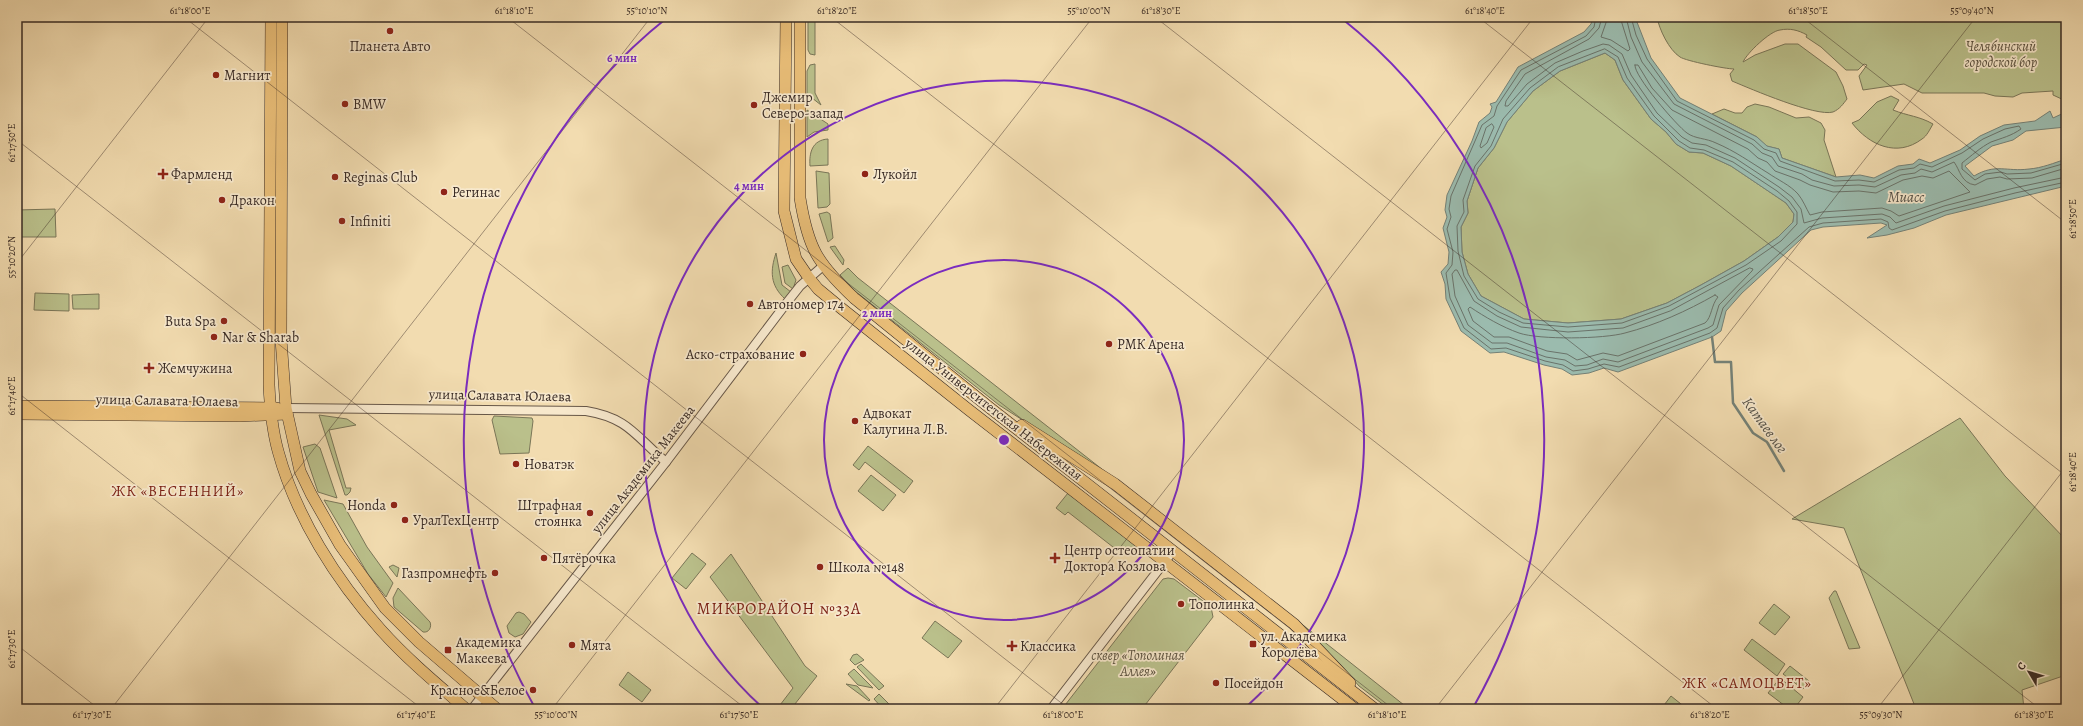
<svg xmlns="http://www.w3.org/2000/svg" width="2083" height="726" font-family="Alegreya,serif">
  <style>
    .green { fill: #bac08b; stroke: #7a7658 }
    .water { fill: #9bbbae; stroke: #748177; fill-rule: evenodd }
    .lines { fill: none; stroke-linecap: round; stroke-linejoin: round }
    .shore { stroke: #6a736a; stroke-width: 1 }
    .stream { stroke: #748177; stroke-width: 2.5 }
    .minor-casing { stroke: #675748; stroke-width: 10 }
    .major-casing { stroke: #392b25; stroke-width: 12 }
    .minor { stroke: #f7e8cc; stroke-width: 8 }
    .major { stroke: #e9be78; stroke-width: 11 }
    .ticks { fill: none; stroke: #392b25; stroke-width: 1; stroke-opacity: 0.45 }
    .ring { fill: none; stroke: #7b2cbf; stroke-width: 2 }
    .poi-dot { fill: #8f2418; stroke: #f7e8cc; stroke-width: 1.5 }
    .labels { text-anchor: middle; stroke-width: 3.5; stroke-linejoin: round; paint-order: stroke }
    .poi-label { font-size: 14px; fill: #392b25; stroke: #f7e8cc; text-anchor: start }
    .park-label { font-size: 14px; font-style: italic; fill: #59503e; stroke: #f7e8cc }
    .street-label { font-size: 14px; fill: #392b25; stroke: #f7e8cc }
    .water-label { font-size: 15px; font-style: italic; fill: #524f47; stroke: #f7e8cc }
    .neighbourhood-label { font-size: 15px; letter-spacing: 1px; fill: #7a1f14; stroke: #f7e8cc }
    .quarter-label { font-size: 16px; letter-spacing: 1px; fill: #7a1f14; stroke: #f7e8cc }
    .centre { fill: #7b2cbf; stroke: #f7e8cc; stroke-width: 2 }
    .ring-label { font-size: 12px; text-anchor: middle; font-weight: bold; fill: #7b2cbf; stroke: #f7e8cc; stroke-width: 3.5; stroke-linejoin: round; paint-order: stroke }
    .neatline { fill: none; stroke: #392b25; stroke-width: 1.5 }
    .ticks-label { font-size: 10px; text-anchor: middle; fill: #392b25 }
  </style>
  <rect width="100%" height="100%" fill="#f2dcb0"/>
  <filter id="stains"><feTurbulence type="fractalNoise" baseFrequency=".005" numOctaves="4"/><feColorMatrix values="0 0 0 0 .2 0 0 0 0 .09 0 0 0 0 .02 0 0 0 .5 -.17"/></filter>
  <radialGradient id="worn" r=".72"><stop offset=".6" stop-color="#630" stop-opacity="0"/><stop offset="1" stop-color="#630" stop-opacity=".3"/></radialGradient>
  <g class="green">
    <path d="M808,17H815V55L810,54L808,50Z"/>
    <path d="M1657,17H2066V101L2053,95V91L2022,93L2013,97L1995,96L1984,93H1922L1904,84L1863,90L1859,76L1867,65L1864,64L1858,70H1846L1821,47L1806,37L1807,35C1798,30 1790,28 1780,30C1770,31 1747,53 1743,62L1755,55L1785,44H1798L1836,72L1843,86L1847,99C1843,104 1840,109 1833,112C1816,117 1751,89 1732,81L1730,74L1734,69C1726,69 1686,61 1680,57C1669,50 1659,29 1657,17Z"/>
    <path d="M1605,53L1615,60L1623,80L1651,119L1666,132L1676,144L1689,152L1703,153L1731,166L1786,203L1794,214L1793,222L1778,237L1744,261L1701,285L1667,303L1621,319L1568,323L1524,319L1481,296L1468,274L1462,252L1461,227L1468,213L1467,201L1478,168L1494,148L1507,122L1533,91L1560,71Z"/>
    <path d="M815,64V93L821,105L807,94V71L810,65Z"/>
    <path d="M1891,96L1899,100L1893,110C1908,116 1919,116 1933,124C1930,129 1927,136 1922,139C1897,158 1869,145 1852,123L1859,120L1877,102Z"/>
    <path d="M1755,104L1769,107L1796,118L1809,117L1821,123L1825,130L1824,140L1836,177L1782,158L1779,149L1766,146L1757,137L1712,114L1724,109L1735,113H1742L1747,107Z"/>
    <path d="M807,110L828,124V130L814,132L807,137Z"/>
    <path d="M828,139V165L810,166C809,153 812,140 828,139Z"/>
    <path d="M816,171L829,173L830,204L827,207L818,208Z"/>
    <path d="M55,209L56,237H17V210Z"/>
    <path d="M827,212L830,214L833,238L828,242L819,214Z"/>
    <path d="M835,246L844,260L843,265L830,247Z"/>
    <path d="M776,253L782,285L791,292L785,299C770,285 770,271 776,253Z"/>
    <path d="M788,265L796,280L793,289L785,283L782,267Z"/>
    <path d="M848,268L858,278L1112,477L999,405L855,291L840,275Z"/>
    <path d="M35,293L69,294V311L34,310Z"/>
    <path d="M99,294V309H73L72,295Z"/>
    <path d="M319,415L347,419L356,425L329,430L346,488H351L350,492L347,495H345Z"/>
    <path d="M494,416L532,418L533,421L529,453L500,454L492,420Z"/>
    <path d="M1960,418L2005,476L2066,540V675L2022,690L2024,709H1916L1844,528L1792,519Z"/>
    <path d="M315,444L320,448L337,498L318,492L303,447Z"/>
    <path d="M868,446L913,481L904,493L865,462L859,470L853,465Z"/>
    <path d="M871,475L896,495L883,511L858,491Z"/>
    <path d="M1068,493L1138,547L1132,555L1125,549L1122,554L1068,512L1065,515L1056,508Z"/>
    <path d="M324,500L343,504L367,547L393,583L386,597L368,574Z"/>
    <path d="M692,553L706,564L686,589L672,578Z"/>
    <path d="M731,554L805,666L817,676L791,709H777L793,688L710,577Z"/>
    <path d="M393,565L399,568L397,577L389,567Z"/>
    <path d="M1168,578L1174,579L1211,607L1213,617L1142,709H1062L1163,579Z"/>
    <path d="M398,588L430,622C432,627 429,633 423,632L394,607L393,598Z"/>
    <path d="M1834,591H1836L1860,648L1849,649L1829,598Z"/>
    <path d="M1774,604L1790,617L1775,635L1759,623Z"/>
    <path d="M519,612L524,614L531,622L523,634L515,637L509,633L507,626L516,613Z"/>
    <path d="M1289,614L1409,709H1389L1359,686L1339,663Z"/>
    <path d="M935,621L962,641L948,658L922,638Z"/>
    <path d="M1752,639L1785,664L1777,676L1744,650Z"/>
    <path d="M857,654L864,660L855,665L850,660L853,655Z"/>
    <path d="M861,664L884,686L879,690L857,667Z"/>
    <path d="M1790,666L1809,681L1803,689L1783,674Z"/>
    <path d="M854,669L873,688L858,685L848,674Z"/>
    <path d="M628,672L651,690L642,702L619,685Z"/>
    <path d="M1780,678L1803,697L1794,709H1789L1768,693Z"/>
    <path d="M846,684L857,686L870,700L869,701Z"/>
    <path d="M879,694L894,709H883L874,699Z"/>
    <path d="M1671,696L1686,708V709H1661Z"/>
  </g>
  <path class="water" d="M1593,17H1635L1651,58L1680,98L1757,137L1767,146L1779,149L1782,158L1836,177L1860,175L1874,178L1898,166L1913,164L1919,159L1930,163L1960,150L1980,136L2004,125L2035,121L2050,111L2053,118L2066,112V127L2026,131L2013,140L1992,146L1965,166L1974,176C1996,163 2006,172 2029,169C2042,168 2054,163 2066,159V186L1946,215L1914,228L1887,235L1867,238L1887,225L1881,223L1823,227L1811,230L1742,293L1726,311L1721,331L1712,337L1618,372L1604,368L1589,373L1572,375L1562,369L1544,365L1504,352L1490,353L1461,331L1446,299L1445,284L1441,272L1448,264L1449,252L1443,228L1447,217L1445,210L1447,195L1472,141L1479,122L1490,113L1492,107L1490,104L1496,102L1518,67L1584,32L1591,24ZM1605,53L1615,60L1623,80L1651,119L1666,132L1676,144L1689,152L1703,153L1731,166L1786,203L1794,214L1793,222L1778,237L1744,261L1701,285L1667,303L1621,319L1568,323L1524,319L1481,296L1468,274L1462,252L1461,227L1468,213L1467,201L1478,168L1494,148L1507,122L1533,91L1560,71Z"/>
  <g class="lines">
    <g class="shore">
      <path d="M1596,17L1594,27L1586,36L1521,70L1497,106L1494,116L1482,125L1451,196L1449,209L1451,217L1447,229L1453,252L1452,265L1446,273L1450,298L1464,328L1491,349L1506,348L1545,361L1563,365L1573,371L1588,369L1604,364L1619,367L1710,333L1717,328L1723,308L1739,290L1809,227L1823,223L1881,219L1888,222L1889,228L1892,230L1945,211L2015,193L2066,182"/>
      <path d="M1602,17L1599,28L1589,39L1525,74L1506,101L1505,106H1508L1527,84L1555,63L1583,51L1603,44L1609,45L1622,54L1631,75L1657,113L1682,137L1692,143L1706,145L1735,158L1779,187L1792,197L1801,209L1804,223L1822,218L1882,214L1890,217L1896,223L1944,206L2014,188L2066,177"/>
      <path d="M1608,17L1601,37L1611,40L1628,51L1630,49L1620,17"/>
      <path d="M1626,17L1631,37L1642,62L1674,104L1752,144L1762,153L1772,157L1778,166L1802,174L1812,180L1834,186L1859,185L1875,187L1901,175L1915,173L1921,169L1932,172L1954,162C1960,170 1961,183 1975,185L1987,179L2000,177L2007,179L2032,178L2066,168"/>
      <path d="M1631,17L1636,35L1647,59L1677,101L1754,140L1764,149L1776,153L1780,161L1835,181L1859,180L1874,182L1899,170L1914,168L1920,164L1932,167L1962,153L1983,139L2005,129L2019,126L2021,129C2011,136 2002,138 1991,142C1981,147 1971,156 1962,163V169L1975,180L1985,174L2001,172L2007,174L2031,173L2066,163"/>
      <path d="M1605,49L1618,57L1627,78L1654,116L1679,141L1690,148L1704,150L1733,162L1777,191L1789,201L1797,212V224L1781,241L1746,265L1669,306L1622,323L1568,327L1523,323L1499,312L1478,299L1464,276L1458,251L1457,226L1464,212L1463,200L1475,166L1491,146L1503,119L1530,88L1558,67Z"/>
      <path d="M1635,65H1638L1652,88L1672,110L1748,149L1758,158L1767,162L1775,171L1800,180L1810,185L1833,192L1859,191L1876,193L1903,180L1922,176L1933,178L1949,171L1970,192L1899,216L1891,211L1882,208L1822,212L1810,215C1806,208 1803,200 1798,194C1790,185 1778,180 1768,173C1750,162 1735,151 1716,143C1706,138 1695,139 1687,133C1677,126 1633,75 1635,65Z"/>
      <path d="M1492,124L1494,127L1487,143L1481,148L1480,146L1486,128Z"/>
      <path d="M1750,268L1753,269L1752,271L1719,305L1713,325L1708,328L1618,362L1603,359L1587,365L1575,366L1565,360L1546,357L1507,343H1492L1468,325L1455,296L1452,274L1455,270H1457L1474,301L1497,316L1521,327L1568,332L1623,328L1670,311Z"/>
      <path d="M1715,295L1718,297C1711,305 1712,317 1705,323L1618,356L1603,353L1577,360L1567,354L1547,351L1509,337H1494L1473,321L1468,309L1470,307C1485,317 1502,327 1519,333C1539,340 1604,339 1625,333C1656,325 1687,311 1715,295Z"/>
    </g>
    <path class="stream" d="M1712,337L1715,362H1731L1733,403L1753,433L1767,442L1784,471"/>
    <g class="minor-casing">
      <g id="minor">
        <path d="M286,408L586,411C629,418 636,437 666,462"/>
        <path d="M472,709L666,462L785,305L800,286L823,266"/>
        <path d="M1051,709L1173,551"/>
      </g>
    </g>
    <g class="major-casing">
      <g id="major">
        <path d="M271,17L269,385C270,407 272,429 278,451C296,517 336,580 381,630C407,659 437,684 466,709"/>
        <path d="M282,17L281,339L286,408L300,471L311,494L340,545L385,608L419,642L497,709"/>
        <path d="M786,17L784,211L796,259L809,278L818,289L841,308L969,410L1355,709"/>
        <path d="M800,17V198C808,248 817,263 854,298L990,408L1375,709"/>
        <path d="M17,406L277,408"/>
        <path d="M17,414L240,416L287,414"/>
        <path d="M1022,425L1115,484L1294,624L1350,683"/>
      </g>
    </g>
    <use href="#minor" class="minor"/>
    <use href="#major" class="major"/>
  </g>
  <path class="ticks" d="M184,17L1069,709M507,17L1393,709M831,17L1717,709M1155,17L2040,709M1478,17L2066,476M1802,17L2066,223M17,140L746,709M17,263L209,17M17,392L422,709M17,645L99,709M111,709L651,17M552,709L1093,17M994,709L1534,17M1435,709L1976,17M1877,709L2066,467"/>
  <g class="ring">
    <circle cx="1004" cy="440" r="180"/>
    <path d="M763 708A360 360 0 1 1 1245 708"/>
    <path d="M534 706A540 540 0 0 1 668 17M1340 17A540 540 0 0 1 1474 706"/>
  </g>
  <g class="poi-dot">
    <circle cx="390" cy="31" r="4"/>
    <circle cx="216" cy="75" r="4"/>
    <circle cx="345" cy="104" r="4"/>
    <circle cx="754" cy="105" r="4"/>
    <path d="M161 168h4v4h4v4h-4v4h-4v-4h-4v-4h4z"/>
    <circle cx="865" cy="174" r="4"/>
    <circle cx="335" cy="177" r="4"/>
    <circle cx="444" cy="192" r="4"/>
    <circle cx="222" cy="200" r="4"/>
    <circle cx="342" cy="221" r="4"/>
    <circle cx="750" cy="304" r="4"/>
    <circle cx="224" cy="321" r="4"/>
    <circle cx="214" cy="337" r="4"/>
    <circle cx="1109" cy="344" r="4"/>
    <circle cx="803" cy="354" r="4"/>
    <path d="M147 362h4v4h4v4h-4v4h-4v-4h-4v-4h4z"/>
    <circle cx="855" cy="421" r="4"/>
    <circle cx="516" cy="464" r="4"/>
    <circle cx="394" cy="505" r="4"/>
    <circle cx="590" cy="513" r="4"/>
    <circle cx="405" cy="520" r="4"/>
    <circle cx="544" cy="558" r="4"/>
    <path d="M1053 552h4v4h4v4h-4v4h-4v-4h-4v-4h4z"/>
    <circle cx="820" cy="567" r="4"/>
    <circle cx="495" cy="573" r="4"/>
    <circle cx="1181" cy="604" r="4"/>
    <rect x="1249" y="640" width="8" height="8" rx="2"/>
    <circle cx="572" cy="645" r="4"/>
    <path d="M1010 640h4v4h4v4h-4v4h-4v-4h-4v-4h4z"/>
    <rect x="444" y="646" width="8" height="8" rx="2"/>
    <circle cx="1216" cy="683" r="4"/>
    <circle cx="533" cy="690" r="4"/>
  </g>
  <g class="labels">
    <g class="poi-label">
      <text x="390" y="51" text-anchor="middle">Планета Авто</text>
      <text x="224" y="80">Магнит</text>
      <text x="762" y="102">Джемир<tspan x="762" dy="16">Северо-запад</tspan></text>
      <text x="353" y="109">BMW</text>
      <text x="171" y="179">Фармленд</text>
      <text x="873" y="179">Лукойл</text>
      <text x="343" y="182">Reginas Club</text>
      <text x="452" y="197">Регинас</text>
      <text x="230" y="205">Дракон</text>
      <text x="350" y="226">Infiniti</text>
      <text x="758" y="309">Автономер 174</text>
      <text x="216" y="326" text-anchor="end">Buta Spa</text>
      <text x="222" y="342">Nar &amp; Sharab</text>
      <text x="1117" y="349">РМК Арена</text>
      <text x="795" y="359" text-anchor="end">Аско-страхование</text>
      <text x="158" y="373">Жемчужина</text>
      <text x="863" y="418">Адвокат<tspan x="863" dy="16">Калугина Л.В.</tspan></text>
      <text x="524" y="469">Новатэк</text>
      <text x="386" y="510" text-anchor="end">Honda</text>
      <text x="582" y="510" text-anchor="end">Штрафная<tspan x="582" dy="16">стоянка</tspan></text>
      <text x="413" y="525">УралТехЦентр</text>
      <text x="1064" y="555">Центр остеопатии<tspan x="1064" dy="16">Доктора Козлова</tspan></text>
      <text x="552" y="563">Пятёрочка</text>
      <text x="828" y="572">Школа №148</text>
      <text x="487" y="578" text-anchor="end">Газпромнефть</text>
      <text x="1189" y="609">Тополинка</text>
      <text x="1261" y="641">ул. Академика<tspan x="1261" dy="16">Королёва</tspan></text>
      <text x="456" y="647">Академика<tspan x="456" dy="16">Макеева</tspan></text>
      <text x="580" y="650">Мята</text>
      <text x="1020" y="651">Классика</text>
      <text x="1224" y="688">Посейдон</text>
      <text x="525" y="695" text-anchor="end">Красное&amp;Белое</text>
    </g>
    <g class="park-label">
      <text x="2001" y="51">Челябинский<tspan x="2001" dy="16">городской бор</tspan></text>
      <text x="1138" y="660">сквер «Тополиная<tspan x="1138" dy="16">Аллея»</tspan></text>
    </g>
    <g class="street-label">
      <text transform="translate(500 395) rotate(1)" y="5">улица Салавата Юлаева</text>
      <text transform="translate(167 400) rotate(1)" y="5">улица Салавата Юлаева</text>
      <text transform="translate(994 409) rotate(38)" y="5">улица Университетская Набережная</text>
      <text transform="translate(643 469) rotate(-52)" y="5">улица Академика Макеева</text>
    </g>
    <g class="water-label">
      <text x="1906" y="202">Миасс</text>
      <text transform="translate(1765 425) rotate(54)" y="5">Катаев лог</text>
    </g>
    <g class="neighbourhood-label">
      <text x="178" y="496">ЖК «ВЕСЕННИЙ»</text>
      <text x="1747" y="688">ЖК «САМОЦВЕТ»</text>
    </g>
    <g class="quarter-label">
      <text x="779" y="614">МИКРОРАЙОН №33А</text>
    </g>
  </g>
  <circle cx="1004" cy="440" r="6" class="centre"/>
  <g class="ring-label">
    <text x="622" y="62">6 мин</text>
    <text x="749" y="190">4 мин</text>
    <text x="877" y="317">2 мин</text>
  </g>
  <rect width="2083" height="726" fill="none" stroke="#f2dcb0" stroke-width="44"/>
  <g transform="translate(2029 672) rotate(308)" stroke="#f7e8cc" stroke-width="3" paint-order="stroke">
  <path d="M0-3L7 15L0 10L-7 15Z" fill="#392b25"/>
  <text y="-6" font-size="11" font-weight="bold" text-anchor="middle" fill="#392b25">С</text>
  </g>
  <rect x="22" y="22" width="2039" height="682" class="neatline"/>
  <g class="ticks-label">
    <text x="190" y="14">61°18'00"E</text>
    <text x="514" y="14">61°18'10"E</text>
    <text x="647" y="14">55°10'10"N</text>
    <text x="837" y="14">61°18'20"E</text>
    <text x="1089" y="14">55°10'00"N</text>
    <text x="1161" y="14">61°18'30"E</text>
    <text x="1485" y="14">61°18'40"E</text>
    <text x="1808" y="14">61°18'50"E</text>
    <text x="1972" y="14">55°09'40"N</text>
    <text transform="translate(11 143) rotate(-90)" y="4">61°17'50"E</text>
    <text transform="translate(2072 219) rotate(-90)" y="4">61°18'50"E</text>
    <text transform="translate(11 257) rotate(-90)" y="4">55°10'20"N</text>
    <text transform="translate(11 396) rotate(-90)" y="4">61°17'40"E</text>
    <text transform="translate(2072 472) rotate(-90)" y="4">61°18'40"E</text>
    <text transform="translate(11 649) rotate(-90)" y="4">61°17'30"E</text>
    <text x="92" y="718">61°17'30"E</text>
    <text x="416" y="718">61°17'40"E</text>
    <text x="556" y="718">55°10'00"N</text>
    <text x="739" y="718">61°17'50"E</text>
    <text x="1063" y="718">61°18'00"E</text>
    <text x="1387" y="718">61°18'10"E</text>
    <text x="1710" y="718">61°18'20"E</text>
    <text x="1881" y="718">55°09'30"N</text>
    <text x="2034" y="718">61°18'30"E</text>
  </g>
  <rect width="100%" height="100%" filter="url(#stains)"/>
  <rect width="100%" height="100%" fill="url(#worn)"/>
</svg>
